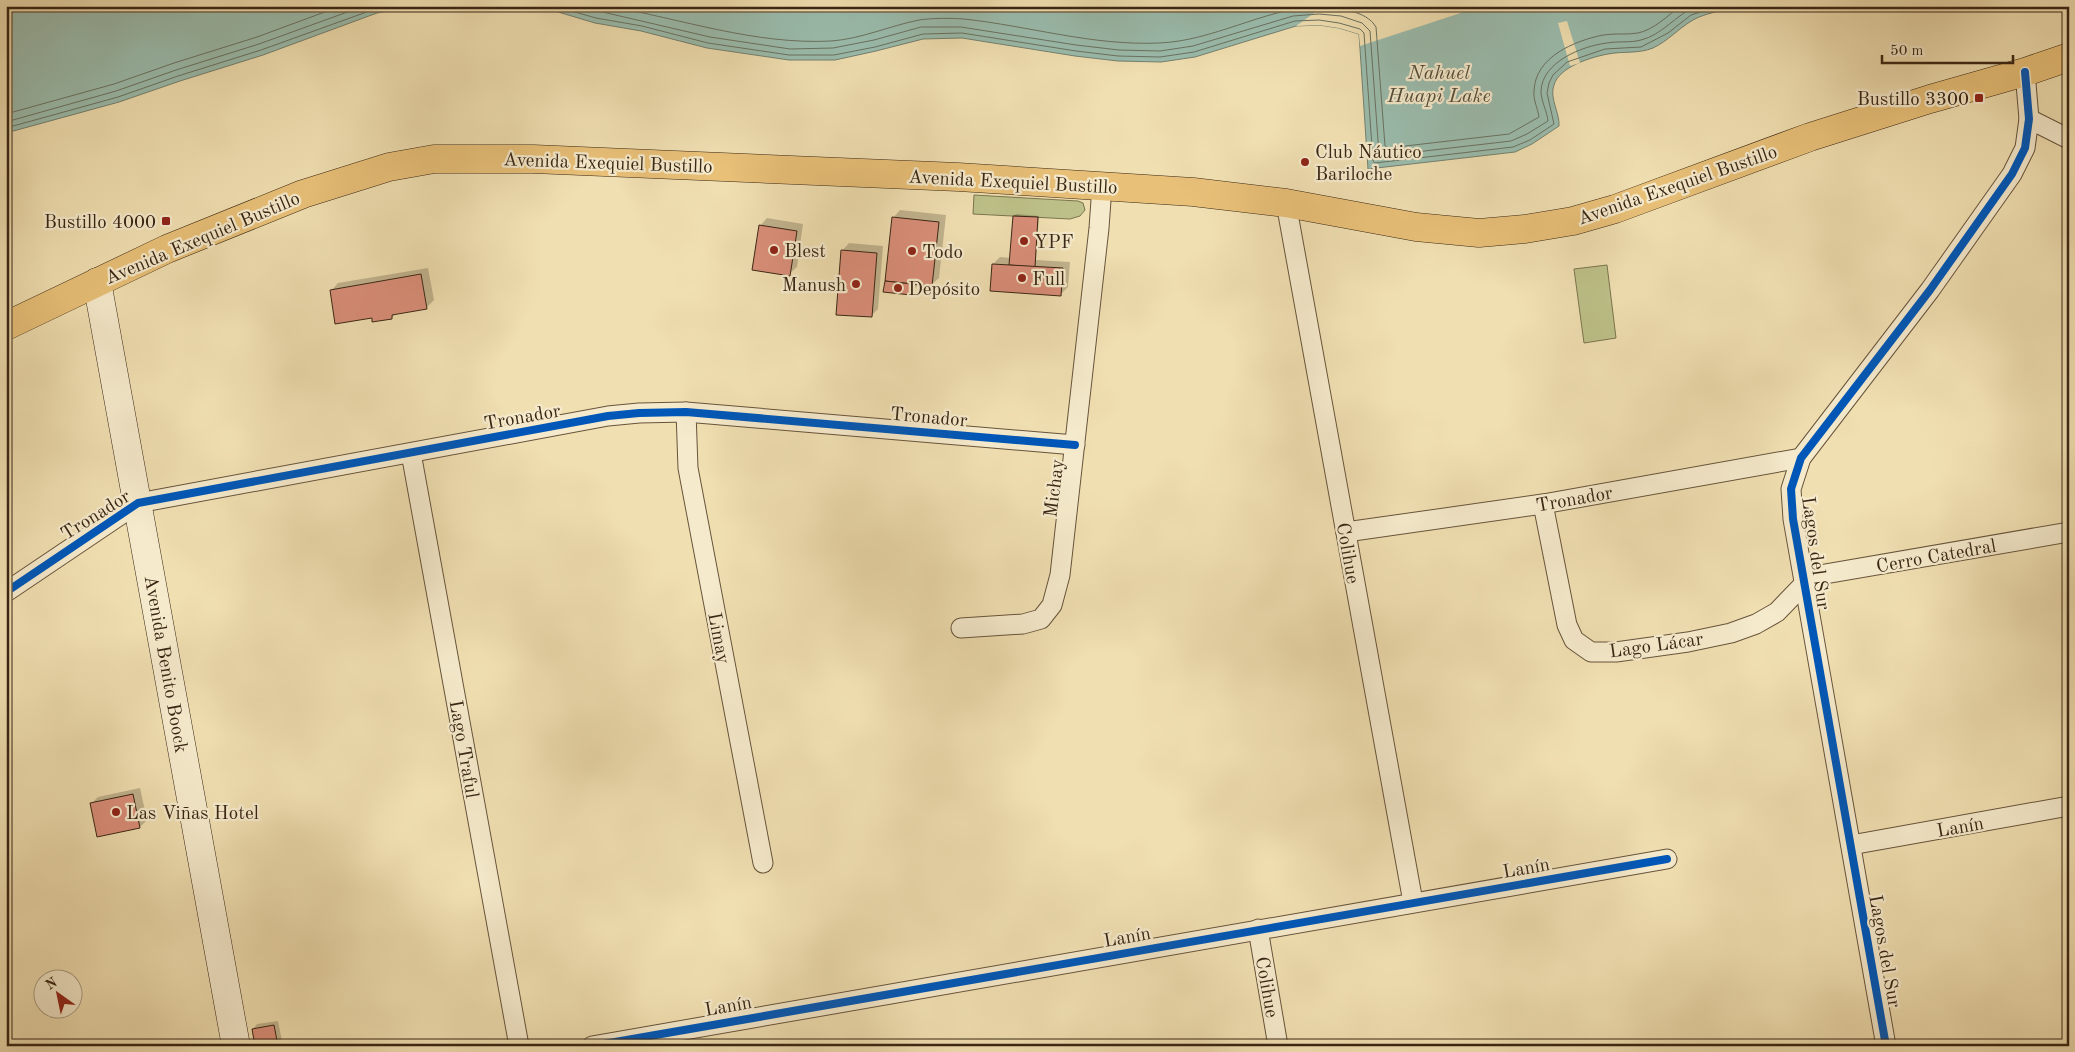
<svg xmlns="http://www.w3.org/2000/svg" width="2075" height="1052" font-family="'Old Standard TT',serif">
  <style>
    .green { fill: #bdc189; stroke: #7b744e }
    .water { fill: #9abcad; stroke: #738070 }
    .pier { fill: #f0dfb1 }
    .shadow { fill: #0003 }
    .lines { fill: none; stroke-linecap: round; stroke-linejoin: round }
    .shore { stroke: #6a7160; stroke-width: 1 }
    .building { fill: #da8e79; stroke: #392614 }
    .minor-casing { stroke: #67543b; stroke-width: 21 }
    .secondary-casing { stroke: #392614; stroke-width: 29 }
    .primary-casing { stroke: #392614; stroke-width: 29 }
    .minor { stroke: #f5eacc; stroke-width: 19 }
    .secondary { stroke: #f5eacc; stroke-width: 28 }
    .primary { stroke: #e8c078; stroke-width: 28 }
    .cycleway-casing { stroke: #f5eacc; stroke-width: 11 }
    .cycleway { stroke: #0057b8; stroke-width: 8 }
    .poi-dot { fill: #8f2418; stroke: #f5eacc; stroke-width: 2 }
    .labels { text-anchor: middle; stroke-width: 4.5; stroke-linejoin: round; paint-order: stroke }
    .poi-label { font-size: 19px; fill: #392614; stroke: #f5eacc; text-anchor: start }
    .street-label { font-size: 19px; fill: #392614; stroke: #f5eacc }
    .water-label { font-size: 20px; font-style: italic; fill: #514c3a; stroke: #f5eacc }
  </style>
  <rect width="100%" height="100%" fill="#f0dfb1"/>
  <filter id="stains"><feTurbulence type="fractalNoise" baseFrequency=".004" numOctaves="4"/><feColorMatrix values="0 0 0 0 .2 0 0 0 0 .09 0 0 0 0 .02 0 0 0 .5 -.17"/></filter>
  <radialGradient id="worn" r=".72"><stop offset=".6" stop-color="#630" stop-opacity="0"/><stop offset="1" stop-color="#630" stop-opacity=".3"/></radialGradient>
  <g class="green">
    <path d="M974,195L1078,201L1083,203L1085,210L1080,216L1070,219L973,214Z"/>
    <path d="M1607,265L1616,338L1584,343L1574,269Z"/>
  </g>
  <g class="water">
    <path d="M6,6H417L377,13L263,55L180,81L119,102L6,133Z"/>
    <path d="M538,6H1733C1720,12 1705,13 1693,20C1679,28 1668,41 1653,48C1638,54 1623,51 1608,54C1591,57 1559,67 1554,85C1549,98 1560,113 1559,126L1532,144L1515,152L1368,169L1359,34L1339,28L1319,25L1296,26L1195,57L1161,62L1118,61L1075,56L962,38L923,39L876,51L835,60H789L707,48L641,31L595,23Z"/>
  </g>
  <g class="pier">
    <path d="M1324,6H1482L1360,46L1359,34L1339,28L1319,25L1296,26Z"/>
    <path d="M1567,21L1580,63L1570,66L1558,23Z"/>
  </g>
  <g class="shadow">
    <path d="M900,210L946,215L939,278L931,285L918,283L917,286L910,293L885,291L893,218Z"/>
    <path d="M1016,214L1039,216L1036,260L1070,262L1068,287L1061,294L993,264L1000,257L1011,258L1014,216Z"/>
    <path d="M767,218L803,224L797,267L789,274L760,226Z"/>
    <path d="M849,243L883,246L878,309L871,316L842,251Z"/>
    <path d="M428,268L434,300L427,307L397,312L392,318L373,316L331,291L338,283Z"/>
    <path d="M140,788L147,820L140,827L91,804L98,797Z"/>
    <path d="M278,1021L283,1046H256L253,1029L257,1024Z"/>
  </g>
  <g class="lines">
    <g class="shore">
      <path d="M554,6L596,18L642,26L708,43L789,55H834L875,47L923,34L962,33L1076,51L1118,56L1160,57L1194,52L1295,21L1319,20L1339,23L1360,29L1364,33L1373,161L1375,163L1513,147L1530,140L1554,124L1547,93L1549,83L1553,75L1567,62L1605,49L1641,47L1668,33L1691,15L1720,6"/>
      <path d="M577,6L710,37L790,49L833,48L874,40L921,27H961L1076,45L1119,50L1160,51L1193,46L1293,16L1319,14L1341,16L1362,23L1370,31L1379,154L1381,156L1511,141L1527,134L1548,121C1547,111 1541,101 1541,91C1542,62 1582,46 1607,43C1618,41 1630,43 1641,40C1662,35 1676,15 1696,6"/>
      <path d="M608,6C682,19 755,45 831,41C861,39 889,26 919,20C932,18 950,18 964,19C1029,26 1093,46 1159,43C1213,41 1262,10 1316,6"/>
      <path d="M1322,6C1339,9 1366,10 1376,27L1385,146L1388,148L1509,134L1539,117C1538,109 1533,100 1534,91C1535,57 1574,41 1603,35C1615,33 1627,35 1638,33C1653,30 1668,16 1680,6"/>
      <path d="M6,114L114,84L174,63L257,37L341,6"/>
      <path d="M6,122L116,91L176,70L259,44L364,6"/>
      <path d="M6,128L118,97L178,76L261,50L375,9L388,6"/>
    </g>
  </g>
  <g class="building">
    <path d="M1013,216L1038,217L1035,267L1009,265Z"/>
    <path d="M892,217L939,222L932,286L885,281Z"/>
    <path d="M759,225L797,231L790,276L752,270Z"/>
    <path d="M841,250L877,253L872,317L836,315Z"/>
    <path d="M992,264L1063,268L1061,296L990,291Z"/>
    <path d="M421,274L427,309L392,315V319L372,322V318L335,324L330,290Z"/>
    <path d="M885,281L912,284L911,295L883,292Z"/>
    <path d="M133,794L140,828L97,837L90,803Z"/>
    <path d="M274,1025L278,1046H255L252,1029Z"/>
  </g>
  <g class="lines">
    <g class="minor-casing">
      <g id="minor">
        <path d="M2029,119L2069,139"/>
        <path d="M1286,203L1413,902"/>
        <path d="M686,412L688,468L763,863"/>
        <path d="M411,453L519,1046"/>
        <path d="M1543,504L1567,625L1574,640L1591,652H1616L1688,642L1731,633L1756,624L1777,612L1804,584L1825,574L2069,532"/>
        <path d="M1346,532L1543,504L1801,458"/>
        <path d="M6,592L138,503L608,416L639,413L686,412L1075,445"/>
        <path d="M961,628L1023,624L1041,619L1052,605L1060,575L1099,228L1102,186"/>
        <path d="M1851,845L2069,806"/>
        <path d="M1258,929L1278,1046"/>
        <path d="M592,1046L1667,859"/>
        <path d="M1886,1046L1793,519L1791,489L1801,458L1930,290L2012,174L2025,148L2029,119L2025,72"/>
      </g>
    </g>
    <g class="secondary-casing">
      <path id="secondary" d="M97,282L236,1046"/>
    </g>
    <g class="primary-casing">
      <path id="primary" d="M6,326L167,249L303,194L389,167L434,159H533L958,177L1193,192L1286,203L1416,227L1479,233L1525,229L1573,221L1615,209L1810,137L1930,99L2025,72L2069,57"/>
    </g>
    <use href="#minor" class="minor"/>
    <use href="#secondary" class="secondary"/>
    <use href="#primary" class="primary"/>
    <g class="cycleway-casing">
      <g id="cycleway">
        <path d="M6,592L138,503L608,416L639,413L686,412L1075,445"/>
        <path d="M592,1046L1667,859"/>
        <path d="M1886,1046L1793,519L1791,489L1801,458L1930,290L2012,174L2025,148L2029,119L2025,72"/>
      </g>
    </g>
    <use href="#cycleway" class="cycleway"/>
  </g>
  <g class="poi-dot">
    <rect x="1974" y="93" width="10" height="10" rx="2.5"/>
    <circle cx="1305" cy="162" r="5"/>
    <rect x="161" y="216" width="10" height="10" rx="2.5"/>
    <circle cx="1024" cy="241" r="5"/>
    <circle cx="774" cy="250" r="5"/>
    <circle cx="912" cy="251" r="5"/>
    <circle cx="1022" cy="278" r="5"/>
    <circle cx="856" cy="284" r="5"/>
    <circle cx="898" cy="288" r="5"/>
    <circle cx="116" cy="812" r="5"/>
  </g>
  <g class="labels">
    <g class="poi-label">
      <text x="1969" y="105" text-anchor="end">Bustillo 3300</text>
      <text x="1315" y="158">Club Náutico<tspan x="1315" dy="22">Bariloche</tspan></text>
      <text x="156" y="228" text-anchor="end">Bustillo 4000</text>
      <text x="1034" y="248">YPF</text>
      <text x="784" y="257">Blest</text>
      <text x="922" y="258">Todo</text>
      <text x="1032" y="285">Full</text>
      <text x="846" y="291" text-anchor="end">Manush</text>
      <text x="908" y="295">Depósito</text>
      <text x="126" y="819">Las Viñas Hotel</text>
    </g>
    <g class="street-label">
      <text transform="translate(608 162) rotate(2)" y="7">Avenida Exequiel Bustillo</text>
      <text transform="translate(1013 181) rotate(3)" y="7">Avenida Exequiel Bustillo</text>
      <text transform="translate(1677 184) rotate(-19)" y="7">Avenida Exequiel Bustillo</text>
      <text transform="translate(202 237) rotate(-23)" y="7">Avenida Exequiel Bustillo</text>
      <text transform="translate(522 416) rotate(-10)" y="7">Tronador</text>
      <text transform="translate(929 416) rotate(5)" y="7">Tronador</text>
      <text transform="translate(1053 488) rotate(-83)" y="7">Michay</text>
      <text transform="translate(1574 498) rotate(-10)" y="7">Tronador</text>
      <text transform="translate(95 514) rotate(-32)" y="7">Tronador</text>
      <text transform="translate(1349 553) rotate(80)" y="7">Colihue</text>
      <text transform="translate(1817 553) rotate(82)" y="7">Lagos del Sur</text>
      <text transform="translate(1936 555) rotate(-10)" y="7">Cerro Catedral</text>
      <text transform="translate(720 638) rotate(79)" y="7">Limay</text>
      <text transform="translate(1656 644) rotate(-8)" y="7">Lago Lácar</text>
      <text transform="translate(167 664) rotate(80)" y="7">Avenida Benito Boock</text>
      <text transform="translate(465 749) rotate(80)" y="7">Lago Traful</text>
      <text transform="translate(1960 826) rotate(-10)" y="7">Lanín</text>
      <text transform="translate(1526 867) rotate(-10)" y="7">Lanín</text>
      <text transform="translate(1127 936) rotate(-10)" y="7">Lanín</text>
      <text transform="translate(1886 951) rotate(80)" y="7">Lagos del Sur</text>
      <text transform="translate(1268 987) rotate(80)" y="7">Colihue</text>
      <text transform="translate(728 1005) rotate(-10)" y="7">Lanín</text>
    </g>
    <g class="water-label">
      <text x="1439" y="79">Nahuel<tspan x="1439" dy="23">Huapi Lake</tspan></text>
    </g>
  </g>
  <rect width="2075" height="1052" fill="none" stroke="#f0dfb1" stroke-width="25"/>
  <rect x="8" y="8" width="2060" height="1037" fill="none" stroke="#392614" stroke-width="2.5"/>
  <rect x="12" y="12" width="2050" height="1027" fill="none" stroke="#392614"/>
  <g transform="translate(58 994) rotate(327)"><circle r="24" fill="#f5eacc" stroke="#aa9c82"/>
  <path d="M0-4L9 19L0 12L-9 19Z" fill="#8f2418"/>
  <text y="-8" font-size="14" font-weight="bold" text-anchor="middle" fill="#392614">N</text>
  </g>
  <path d="M1882 55v8h131v-8" fill="none" stroke="#392614" stroke-width="2.5"/>
  <text x="1890" y="55" font-size="15" fill="#392614" stroke="#f5eacc" stroke-width="4" paint-order="stroke">50 m</text>
  <rect width="100%" height="100%" filter="url(#stains)"/>
  <rect width="100%" height="100%" fill="url(#worn)"/>
</svg>
